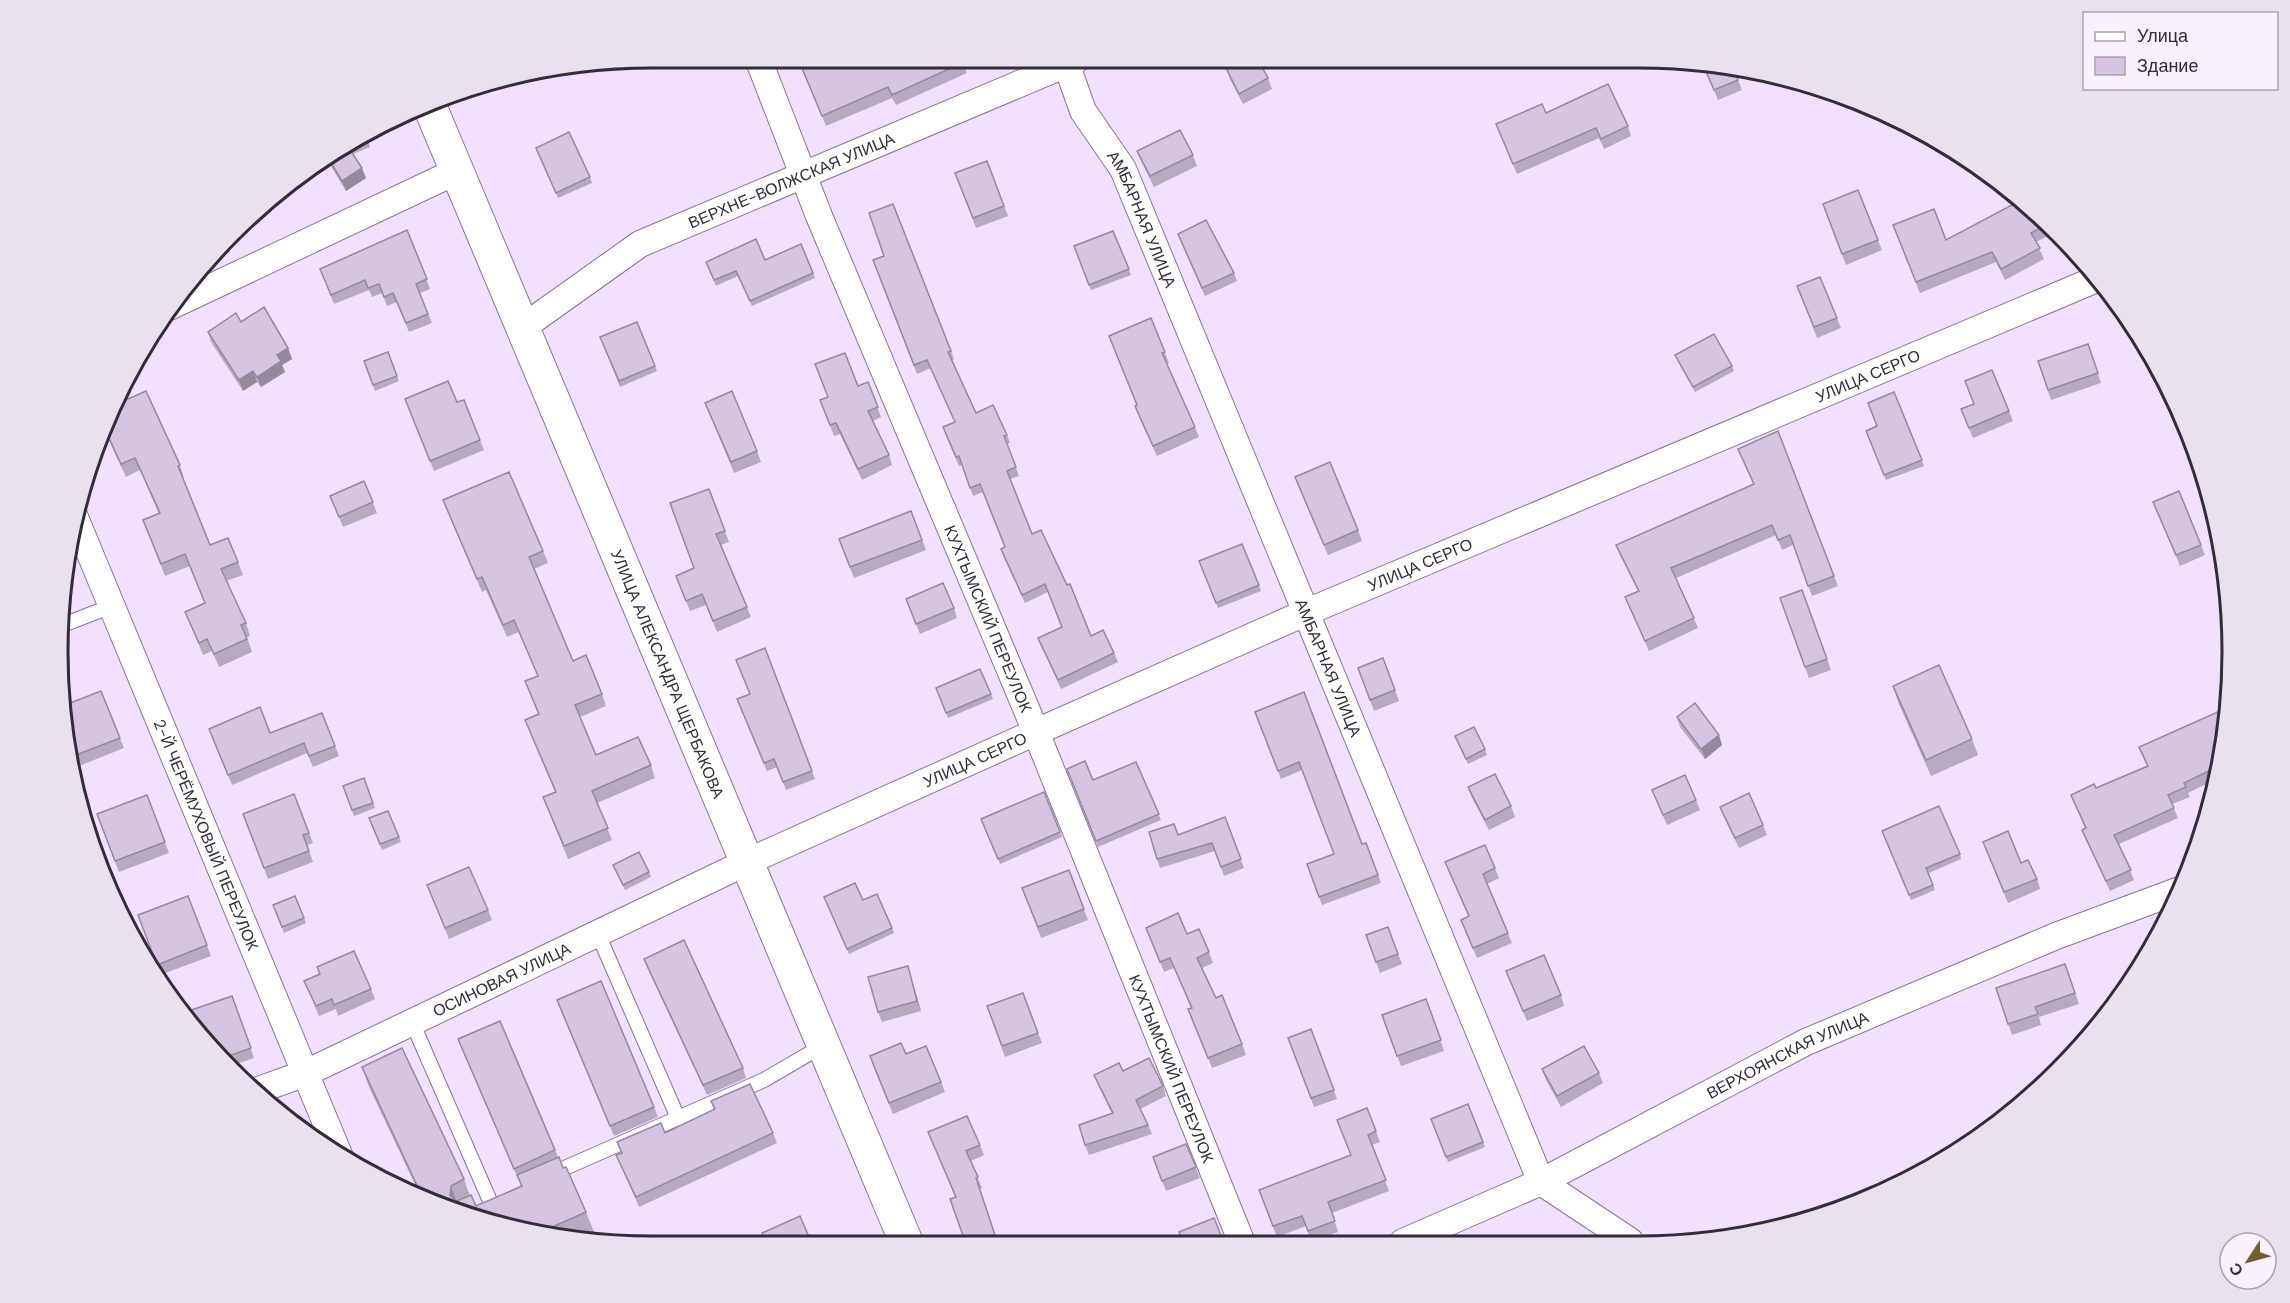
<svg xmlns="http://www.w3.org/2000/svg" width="2290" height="1303" font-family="'DM Sans',sans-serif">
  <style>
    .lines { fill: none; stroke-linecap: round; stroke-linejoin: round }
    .service-casing { stroke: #877792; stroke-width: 16 }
    .minor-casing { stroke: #877792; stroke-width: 28 }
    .tertiary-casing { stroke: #877792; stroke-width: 35 }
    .service { stroke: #fff; stroke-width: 14 }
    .minor { stroke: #fff; stroke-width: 26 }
    .tertiary { stroke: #fff; stroke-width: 33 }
    .wall { fill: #b7a9c2 }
    .shaded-wall { fill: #95899e }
    .building { fill: #d5c4e2; stroke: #95899e; stroke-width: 1.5 }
    .labels { text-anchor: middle; stroke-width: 4.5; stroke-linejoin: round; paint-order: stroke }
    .street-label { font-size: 16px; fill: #332d38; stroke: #f9f2fe }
    .rim { fill: none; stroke: #332d38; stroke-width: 3 }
  </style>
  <rect width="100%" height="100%" fill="#f1e0ff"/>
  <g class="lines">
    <g class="service-casing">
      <g id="service">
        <path d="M60,626L112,606"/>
        <path d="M598,934L678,1118"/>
        <path d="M412,1022L490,1201"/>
        <path d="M549,1175L764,1080L824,1045"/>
      </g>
    </g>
    <g class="minor-casing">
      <g id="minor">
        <path id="s1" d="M1065,60L1083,111L1123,169L1541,1182L1630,1241"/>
        <path id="s2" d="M759,61L819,216L1036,732L1242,1243"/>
        <path d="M169,307L457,171"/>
        <path id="s3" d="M522,328L640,244L1076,60"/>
        <path id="s4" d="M74,515L340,1157"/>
        <path id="s5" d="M253,1092L306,1073L747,862L1036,732L1307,612L2099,278"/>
        <path id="s6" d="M1403,1242L1541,1182L1806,1042L2056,936L2180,890"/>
      </g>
    </g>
    <g class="tertiary-casing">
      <g id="tertiary">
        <path id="s7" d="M428,102L907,1244"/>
      </g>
    </g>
    <use href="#service" class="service"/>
    <use href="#minor" class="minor"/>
    <use href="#tertiary" class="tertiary"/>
  </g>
  <g class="wall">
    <path d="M799,61L866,65L874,61H973L964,65L967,73L896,105L892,98L826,126Z"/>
    <path d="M1702,62L1738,80L1742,90L1718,100Z"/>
    <path d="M1226,68L1268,78L1272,89L1243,104L1230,79Z"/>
    <path d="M1546,113L1628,126L1631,136L1604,149L1599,138L1517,174L1496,124Z"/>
    <path d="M365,133L370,147L353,154L366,178L346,191L330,165L320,169L317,163Z"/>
    <path d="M1137,151L1193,155L1197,166L1154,187L1141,161Z"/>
    <path d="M538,153L590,177L592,183L558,198Z"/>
    <path d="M987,161L1008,216L976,228L955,173Z"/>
    <path d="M1858,190L1882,250L1846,265L1823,204Z"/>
    <path d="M2010,194L2031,205L2056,232L2036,242L2044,259L2005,280L1996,262L1920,293L1893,225L1946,240L2013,204Z"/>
    <path d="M407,230L430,289L420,293L432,323L409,332L397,302L387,306L382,293L372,297L369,290L334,304L320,269Z"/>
    <path d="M1113,231L1131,275L1091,290L1074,246Z"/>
    <path d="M1178,234L1234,273L1237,281L1205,296Z"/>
    <path d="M225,239L230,252L199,270Z"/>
    <path d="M801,244L815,278L752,306L738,276L716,286L708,267L765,260Z"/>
    <path d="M873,260L951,351L954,359L952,360L976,413L1007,435L1010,443L1007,444L1019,476L1010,479L1032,534L1091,636L1114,653L1118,662L1061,689L1038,638L1061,627L1048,592L1025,603L1004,558L1001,549L1005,547L983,492L973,496L962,465L959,466L946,436L943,427L955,422L931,368L917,374Z"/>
    <path d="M1801,296L1837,318L1841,328L1817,338Z"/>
    <path d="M1151,318L1169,363L1167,364L1199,437L1157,456L1139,417L1135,406L1137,405L1109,336Z"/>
    <path d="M241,322L288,348L292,359L282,365L285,372L261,387L257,382L243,391L211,342L208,332Z"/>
    <path d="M637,322L657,371L620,387L600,337Z"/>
    <path d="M2088,344L2101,383L2051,400L2038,361Z"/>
    <path d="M388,352L399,381L375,391L364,361Z"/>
    <path d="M1675,355L1732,366L1734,371L1695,392Z"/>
    <path d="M868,382L881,417L873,421L889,455L892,465L862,480L840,434L834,436L820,400Z"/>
    <path d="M1894,392L1924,466L1886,480L1866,431L1877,426Z"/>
    <path d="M457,402L480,440L484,450L434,471L409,409Z"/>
    <path d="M705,403L757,451L761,462L734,473Z"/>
    <path d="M1973,404L2009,411L2013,421L1973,438L1961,409Z"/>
    <path d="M112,406L180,465L184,478L183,479L210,545L238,562L243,575L226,581L246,623L250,636L247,637L252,652L219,667L212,651L203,655L185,612L205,604L190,566L165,576L143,520L159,514L140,470L126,477L103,428Z"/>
    <path d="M1778,431L1838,586L1812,596L1793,545L1782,550L1776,535L1676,578L1698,628L1649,651L1625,597L1638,591L1620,555L1616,545L1753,484L1738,449Z"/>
    <path d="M1295,477L1358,530L1362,541L1328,555Z"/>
    <path d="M364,481L377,513L343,527L330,496Z"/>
    <path d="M709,489L729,542L721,545L751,617L717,632L706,605L690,611L676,576L694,568Z"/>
    <path d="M443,500L543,551L548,563L534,569L573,661L602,694L606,706L580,717L596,755L651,765L655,778L597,803L612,840L568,859L543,797L555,792L525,720L538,714L525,681L538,676L519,632L507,637L486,590L482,592Z"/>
    <path d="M2153,502L2201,545L2205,555L2180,566Z"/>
    <path d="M911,511L926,550L854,578L839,539Z"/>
    <path d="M1242,544L1261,591L1218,608L1199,561Z"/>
    <path d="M1802,590L1831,670L1809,678L1780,598Z"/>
    <path d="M906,599L954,608L957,618L920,634Z"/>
    <path d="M765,648L815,779L786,790L777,767L767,771L740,707L749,694Z"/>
    <path d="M1383,658L1399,701L1374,711L1358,668Z"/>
    <path d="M980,669L993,699L948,718L936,688Z"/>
    <path d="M1893,686L1972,739L1978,755L1931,776L1898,702Z"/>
    <path d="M101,691L124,748L74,768L65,745Z"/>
    <path d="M1304,692L1362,844L1366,843L1381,883L1322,905L1307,864L1334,854L1302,770L1281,779L1255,712Z"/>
    <path d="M322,713L339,756L313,767L307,753L232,785L209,729L270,733Z"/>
    <path d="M1677,717L1722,745L1705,759L1680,727Z"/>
    <path d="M2228,729L2216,779L2188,793L2190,797L2172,804L2178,818L2119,844L2134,880L2110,891L2086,840L2082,830L2085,828L2071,795L2096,788L2147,766L2139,747Z"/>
    <path d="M1455,736L1485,749L1487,755L1468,764Z"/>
    <path d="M1136,762L1161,820L1098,847L1067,769L1093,780Z"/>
    <path d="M364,778L375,808L354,816L343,786Z"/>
    <path d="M1468,787L1511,806L1515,817L1489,830L1472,798Z"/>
    <path d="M1652,790L1696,800L1700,810L1667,825Z"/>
    <path d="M1044,792L1062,837L1000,864L981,819Z"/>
    <path d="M294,794L313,843L307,845L313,862L268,879L243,814Z"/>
    <path d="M147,795L169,853L119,872L97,814Z"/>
    <path d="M1720,807L1763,825L1767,835L1739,848L1724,817Z"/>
    <path d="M388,811L401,842L382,850L369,818Z"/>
    <path d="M1225,817L1244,868L1224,876L1215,851L1160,868L1157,859L1178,835Z"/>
    <path d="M1884,836L1960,854L1961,859L1929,873L1935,890L1911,900Z"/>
    <path d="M1987,852L2021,863L2037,879L2040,889L2008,903Z"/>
    <path d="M1445,862L1495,868L1499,878L1487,884L1512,943L1477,958L1461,920L1469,917Z"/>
    <path d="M613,865L649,872L651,877L625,890Z"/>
    <path d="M1069,870L1088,920L1041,938L1022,888Z"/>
    <path d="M427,885L488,910L492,920L449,939Z"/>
    <path d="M188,896L211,956L160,975L138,915Z"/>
    <path d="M295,896L306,923L284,933L273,905Z"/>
    <path d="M863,900L892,928L894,933L849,954L826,902Z"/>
    <path d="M1388,927L1402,964L1380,973L1366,935Z"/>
    <path d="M1146,928L1187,934L1209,952L1213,963L1202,968L1216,998L1242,1044L1246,1055L1212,1068L1192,1020L1191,1008L1174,968L1164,972Z"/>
    <path d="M644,959L743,1068L746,1078L707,1095L648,969Z"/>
    <path d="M2065,964L2079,1004L2039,1017L2041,1025L2012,1035L1996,988Z"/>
    <path d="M317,967L371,989L375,999L338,1016L336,1009L319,1016L304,981L320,974Z"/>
    <path d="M1506,971L1561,995L1564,1006L1527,1021Z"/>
    <path d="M911,977L921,1011L882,1022L878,1012Z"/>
    <path d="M1023,993L1042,1043L1005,1057L987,1006Z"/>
    <path d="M232,996L254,1058L228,1067L204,1043Z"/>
    <path d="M1426,999L1444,1051L1401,1066L1382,1015Z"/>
    <path d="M557,1000L654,1107L658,1117L614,1136Z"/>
    <path d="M1311,1029L1337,1099L1314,1107L1288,1038Z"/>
    <path d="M458,1039L555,1150L558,1157L586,1212L594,1232L578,1239L497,1226L419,1193L369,1087L362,1067L464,1179L470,1196L476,1206L521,1186Z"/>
    <path d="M906,1054L941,1082L945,1092L893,1114L873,1066Z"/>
    <path d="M1542,1069L1599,1073L1603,1083L1561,1107L1546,1080Z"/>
    <path d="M1123,1071L1163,1086L1166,1096L1140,1109L1148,1125L1152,1134L1089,1155L1085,1145L1112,1114L1098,1085L1094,1075Z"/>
    <path d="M711,1101L773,1133L777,1143L639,1207L616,1155L621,1153L617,1142L665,1133L714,1110Z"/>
    <path d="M1468,1104L1485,1147L1448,1162L1431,1119Z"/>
    <path d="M1367,1108L1380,1142L1372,1145L1389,1191L1332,1213L1338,1232L1311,1242L1306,1226L1277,1237L1259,1190L1351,1156Z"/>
    <path d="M928,1132L980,1145L984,1155L971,1161L982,1188L979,1189L998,1243L966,1244L955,1197Z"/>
    <path d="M1186,1144L1200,1178L1166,1191L1153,1157Z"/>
  </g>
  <g class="shaded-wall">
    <path d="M362,168L366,178L346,191L342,181Z"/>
    <path d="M288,348L292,359L282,365L285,372L261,387L257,377L277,355Z"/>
    <path d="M253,371L257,382L243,391L239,380Z"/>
    <path d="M1719,735L1722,745L1705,759L1701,749Z"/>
    <path d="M908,966L911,977L921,1011L917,1001Z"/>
    <path d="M451,1186L458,1206L450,1196Z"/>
  </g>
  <g class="building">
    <path d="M1242,60H1258L1268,78L1239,94L1226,68Z"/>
    <path d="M799,61H864L866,65L874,61H963L964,62L892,95L888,87L822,116Z"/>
    <path d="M1702,62L1732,67L1738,80L1714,90Z"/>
    <path d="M1608,84L1628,126L1601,139L1596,128L1513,164L1496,124L1542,104L1546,113Z"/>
    <path d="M1180,130L1193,155L1150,176L1137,151Z"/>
    <path d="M569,132L590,177L556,193L536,148Z"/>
    <path d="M365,133L367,137L347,145L362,168L342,181L327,156Z"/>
    <path d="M987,161L1004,206L973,218L955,173Z"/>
    <path d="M1858,190L1878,240L1842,254L1823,204Z"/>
    <path d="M2014,192L2031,205L2048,224L2031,233L2040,248L2001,269L1992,252L1916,282L1893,225L1934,209L1946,240L2014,204L2010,194Z"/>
    <path d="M893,204L951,351L948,352L976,413L993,405L1007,435L1004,436L1016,467L1007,471L1032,534L1041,530L1067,585L1070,584L1091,636L1103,630L1114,653L1058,680L1038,638L1062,627L1045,584L1022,595L1001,549L1005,547L980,484L970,488L959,456L956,457L943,427L955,422L927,360L914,365L873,260L884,256L869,213Z"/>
    <path d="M1206,220L1234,273L1202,288L1178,234Z"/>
    <path d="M407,230L427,279L416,284L428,314L406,323L393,293L384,297L379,284L368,288L365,280L331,295L320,269Z"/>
    <path d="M1113,231L1129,269L1089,285L1074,246Z"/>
    <path d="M756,239L765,260L801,244L813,273L750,301L736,271L714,280L706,262Z"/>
    <path d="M1820,277L1837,318L1814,327L1797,286Z"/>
    <path d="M264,307L288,348L277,355L281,361L257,377L253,371L239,380L208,332L236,313L241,322Z"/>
    <path d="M1151,318L1165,352L1162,353L1195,427L1153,446L1135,406L1137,405L1109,336Z"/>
    <path d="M637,322L655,366L619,381L600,337Z"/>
    <path d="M1714,334L1732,366L1693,387L1675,355Z"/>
    <path d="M2088,344L2098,373L2048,390L2038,361Z"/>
    <path d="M388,352L397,376L373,385L364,361Z"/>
    <path d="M845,353L858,386L868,382L878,407L868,411L889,455L858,469L836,423L830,425L820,400L828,397L815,364Z"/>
    <path d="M1992,370L2009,411L1969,428L1961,409L1974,404L1965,381Z"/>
    <path d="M448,381L457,402L464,400L480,440L430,461L405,399Z"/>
    <path d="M146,391L180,465L178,466L210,545L228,538L238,562L221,569L246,623L241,625L247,639L214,654L207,639L199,643L185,612L205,603L185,554L161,564L143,520L160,513L135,458L121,464L104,427L112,406Z"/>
    <path d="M732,391L757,451L731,462L705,403Z"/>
    <path d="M1894,392L1922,460L1884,475L1866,431L1877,426L1868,403Z"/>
    <path d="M1778,431L1834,576L1808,586L1790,535L1778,540L1772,525L1671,568L1694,618L1645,641L1625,597L1639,591L1616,545L1754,484L1738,449Z"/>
    <path d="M1330,462L1358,530L1324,545L1295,477Z"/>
    <path d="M509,472L543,551L529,557L573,661L586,655L602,694L575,705L596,755L638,737L651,765L592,791L608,828L564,846L543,797L556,792L525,720L539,714L525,681L538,676L514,620L503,625L482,577L477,579L443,500Z"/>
    <path d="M364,481L373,502L339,517L330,496Z"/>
    <path d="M709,489L725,531L716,534L747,607L713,621L702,594L686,601L676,576L694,568L670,503Z"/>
    <path d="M2179,491L2201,545L2176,555L2153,502Z"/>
    <path d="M911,511L922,540L850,567L839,539Z"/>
    <path d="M1242,544L1259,585L1216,603L1199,561Z"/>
    <path d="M2226,577L2229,599L2221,579Z"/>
    <path d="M943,583L954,608L916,624L906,599Z"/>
    <path d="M1802,590L1827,659L1805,667L1780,598Z"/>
    <path d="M765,648L812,771L783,782L774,759L764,763L737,699L750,694L736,660Z"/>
    <path d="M1383,658L1395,690L1370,700L1358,668Z"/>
    <path d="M1939,665L1972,739L1926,760L1893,686Z"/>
    <path d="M980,669L991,694L946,713L936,688Z"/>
    <path d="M101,691L120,738L71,757L65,744L60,707Z"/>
    <path d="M1304,692L1362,844L1366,843L1378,875L1319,897L1307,864L1334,854L1299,762L1278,771L1255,712Z"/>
    <path d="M1695,703L1719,735L1701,749L1677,717Z"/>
    <path d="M260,707L270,733L322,713L335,746L309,756L304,743L228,775L209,729Z"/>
    <path d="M2229,707L2228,729L2219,766L2184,783L2186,787L2168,795L2174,808L2114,835L2131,870L2106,881L2082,830L2086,828L2071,795L2094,784L2096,788L2148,766L2139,747Z"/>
    <path d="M1474,727L1485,749L1466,759L1455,736Z"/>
    <path d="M1085,761L1093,780L1136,762L1159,814L1096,841L1067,769Z"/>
    <path d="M1495,774L1511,806L1485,820L1468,787Z"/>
    <path d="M1685,775L1696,800L1663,815L1652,790Z"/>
    <path d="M364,778L373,803L352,810L343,786Z"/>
    <path d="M1044,792L1060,832L998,859L981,819Z"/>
    <path d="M1749,793L1763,825L1735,838L1720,807Z"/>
    <path d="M294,794L309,833L303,835L309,851L264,868L243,814Z"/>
    <path d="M147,795L165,842L115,861L97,814Z"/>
    <path d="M1939,806L1960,854L1926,868L1933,885L1909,895L1882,831Z"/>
    <path d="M388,811L399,837L380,844L369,818Z"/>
    <path d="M1225,817L1241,859L1221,867L1212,843L1157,859L1149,832L1174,824L1178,835Z"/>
    <path d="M2008,831L2021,863L2028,860L2037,879L2004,892L1983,842Z"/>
    <path d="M1485,845L1495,868L1483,874L1508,933L1473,948L1461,920L1469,916L1445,862Z"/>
    <path d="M639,852L649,872L623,885L613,865Z"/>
    <path d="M469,867L488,910L445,928L427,885Z"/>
    <path d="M1069,870L1084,909L1038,927L1022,888Z"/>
    <path d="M855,883L863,900L877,894L892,928L847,949L824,897Z"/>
    <path d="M188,896L207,945L157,965L138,915Z"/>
    <path d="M295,896L304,918L282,927L273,905Z"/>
    <path d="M1178,913L1187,934L1199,929L1209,952L1197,958L1216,998L1222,995L1242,1044L1208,1058L1188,1009L1192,1008L1170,958L1160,962L1146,928Z"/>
    <path d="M1388,927L1398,954L1376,962L1366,935Z"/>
    <path d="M684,940L743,1068L703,1085L644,959Z"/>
    <path d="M354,951L371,989L334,1005L332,999L316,1006L304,981L320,974L317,967Z"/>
    <path d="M1544,955L1561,995L1523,1011L1506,971Z"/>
    <path d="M2065,964L2075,993L2035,1007L2038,1014L2008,1024L1996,988Z"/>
    <path d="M908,966L917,1001L878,1012L868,977Z"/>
    <path d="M601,981L654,1107L610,1126L557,1000Z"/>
    <path d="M1023,993L1038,1033L1002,1046L987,1006Z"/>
    <path d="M232,996L251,1048L220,1059L204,1043L183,1013Z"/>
    <path d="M1426,999L1441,1040L1397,1056L1382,1015Z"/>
    <path d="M500,1021L555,1150L514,1169L458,1039Z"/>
    <path d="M1311,1029L1334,1090L1311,1098L1288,1038Z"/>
    <path d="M901,1043L906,1054L926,1046L941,1082L889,1103L870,1056Z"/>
    <path d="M1584,1046L1599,1073L1557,1096L1542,1069Z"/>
    <path d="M402,1048L464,1179L451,1186L450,1196L457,1201L471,1195L476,1206L522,1186L517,1175L559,1157L563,1168L566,1167L586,1212L539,1233L497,1226L421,1194L362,1067Z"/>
    <path d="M1149,1058L1163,1086L1136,1100L1148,1125L1085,1145L1079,1125L1113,1113L1094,1075L1119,1063L1123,1071Z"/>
    <path d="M750,1084L773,1133L636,1197L616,1155L622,1153L617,1142L661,1123L665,1133L715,1109L711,1101Z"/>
    <path d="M1468,1104L1483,1142L1446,1157L1431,1119Z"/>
    <path d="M1367,1108L1376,1131L1368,1135L1386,1180L1328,1202L1335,1221L1308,1231L1302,1216L1273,1226L1259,1190L1351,1155L1337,1120Z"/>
    <path d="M967,1116L980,1145L966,1151L978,1177L976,1178L995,1235L970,1244H966L950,1199L956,1197L928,1132Z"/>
    <path d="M1186,1144L1196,1167L1162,1181L1153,1157Z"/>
    <path d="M800,1216L812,1244H766L762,1233Z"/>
    <path d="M1214,1218L1224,1243H1181L1183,1242L1179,1232Z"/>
  </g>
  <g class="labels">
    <g class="street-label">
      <text dy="6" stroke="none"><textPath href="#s3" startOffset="309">ВЕРХНЕ-ВОЛЖСКАЯ УЛИЦА</textPath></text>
      <text dy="6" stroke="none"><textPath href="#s1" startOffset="178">АМБАРНАЯ УЛИЦА</textPath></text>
      <text dy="6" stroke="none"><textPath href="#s5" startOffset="1767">УЛИЦА СЕРГО</textPath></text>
      <text dy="6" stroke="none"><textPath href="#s5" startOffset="1281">УЛИЦА СЕРГО</textPath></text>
      <text dy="6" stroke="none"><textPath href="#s2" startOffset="603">КУХТЫМСКИЙ ПЕРЕУЛОК</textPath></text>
      <text dy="6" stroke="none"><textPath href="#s1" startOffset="664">АМБАРНАЯ УЛИЦА</textPath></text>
      <text dy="6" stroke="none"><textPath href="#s7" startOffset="620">УЛИЦА АЛЕКСАНДРА ЩЕРБАКОВА</textPath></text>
      <text dy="6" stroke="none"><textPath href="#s5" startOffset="795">УЛИЦА СЕРГО</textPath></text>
      <text dy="6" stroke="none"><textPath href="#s4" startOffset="346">2-Й ЧЕРЁМУХОВЫЙ ПЕРЕУЛОК</textPath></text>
      <text dy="6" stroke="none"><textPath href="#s5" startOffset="273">ОСИНОВАЯ УЛИЦА</textPath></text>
      <text dy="6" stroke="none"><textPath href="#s6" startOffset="428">ВЕРХОЯНСКАЯ УЛИЦА</textPath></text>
      <text dy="6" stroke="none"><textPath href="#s2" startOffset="1089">КУХТЫМСКИЙ ПЕРЕУЛОК</textPath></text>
    </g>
  </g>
  <path d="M0 0H2290V1303H0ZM652 68H1638A584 584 0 0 1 2222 652V652A584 584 0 0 1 1638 1236H652A584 584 0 0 1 68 652V652A584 584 0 0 1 652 68Z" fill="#e9e2ee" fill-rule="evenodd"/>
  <path class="rim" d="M652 68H1638A584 584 0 0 1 2222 652V652A584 584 0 0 1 1638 1236H652A584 584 0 0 1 68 652V652A584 584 0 0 1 652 68Z"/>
  <rect x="2083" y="12" width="195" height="78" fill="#f9f2fe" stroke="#aaa3af" stroke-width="1.5"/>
  <rect x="2095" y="32" width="30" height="9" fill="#ffffff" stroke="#aaa3af" stroke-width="1.5"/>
  <text x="2137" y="42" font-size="18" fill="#332d38">Улица</text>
  <rect x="2095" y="57" width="30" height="18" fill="#d5c4e2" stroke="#aaa3af" stroke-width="1.5"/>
  <text x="2137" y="72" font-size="18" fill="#332d38">Здание</text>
  <g transform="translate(2248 1261) rotate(234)"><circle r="28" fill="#f9f2fe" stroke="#aaa3af" stroke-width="1.5"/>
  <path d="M0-4.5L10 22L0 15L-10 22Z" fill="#735f2e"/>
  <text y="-9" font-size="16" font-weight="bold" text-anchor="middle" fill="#332d38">С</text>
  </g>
</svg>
